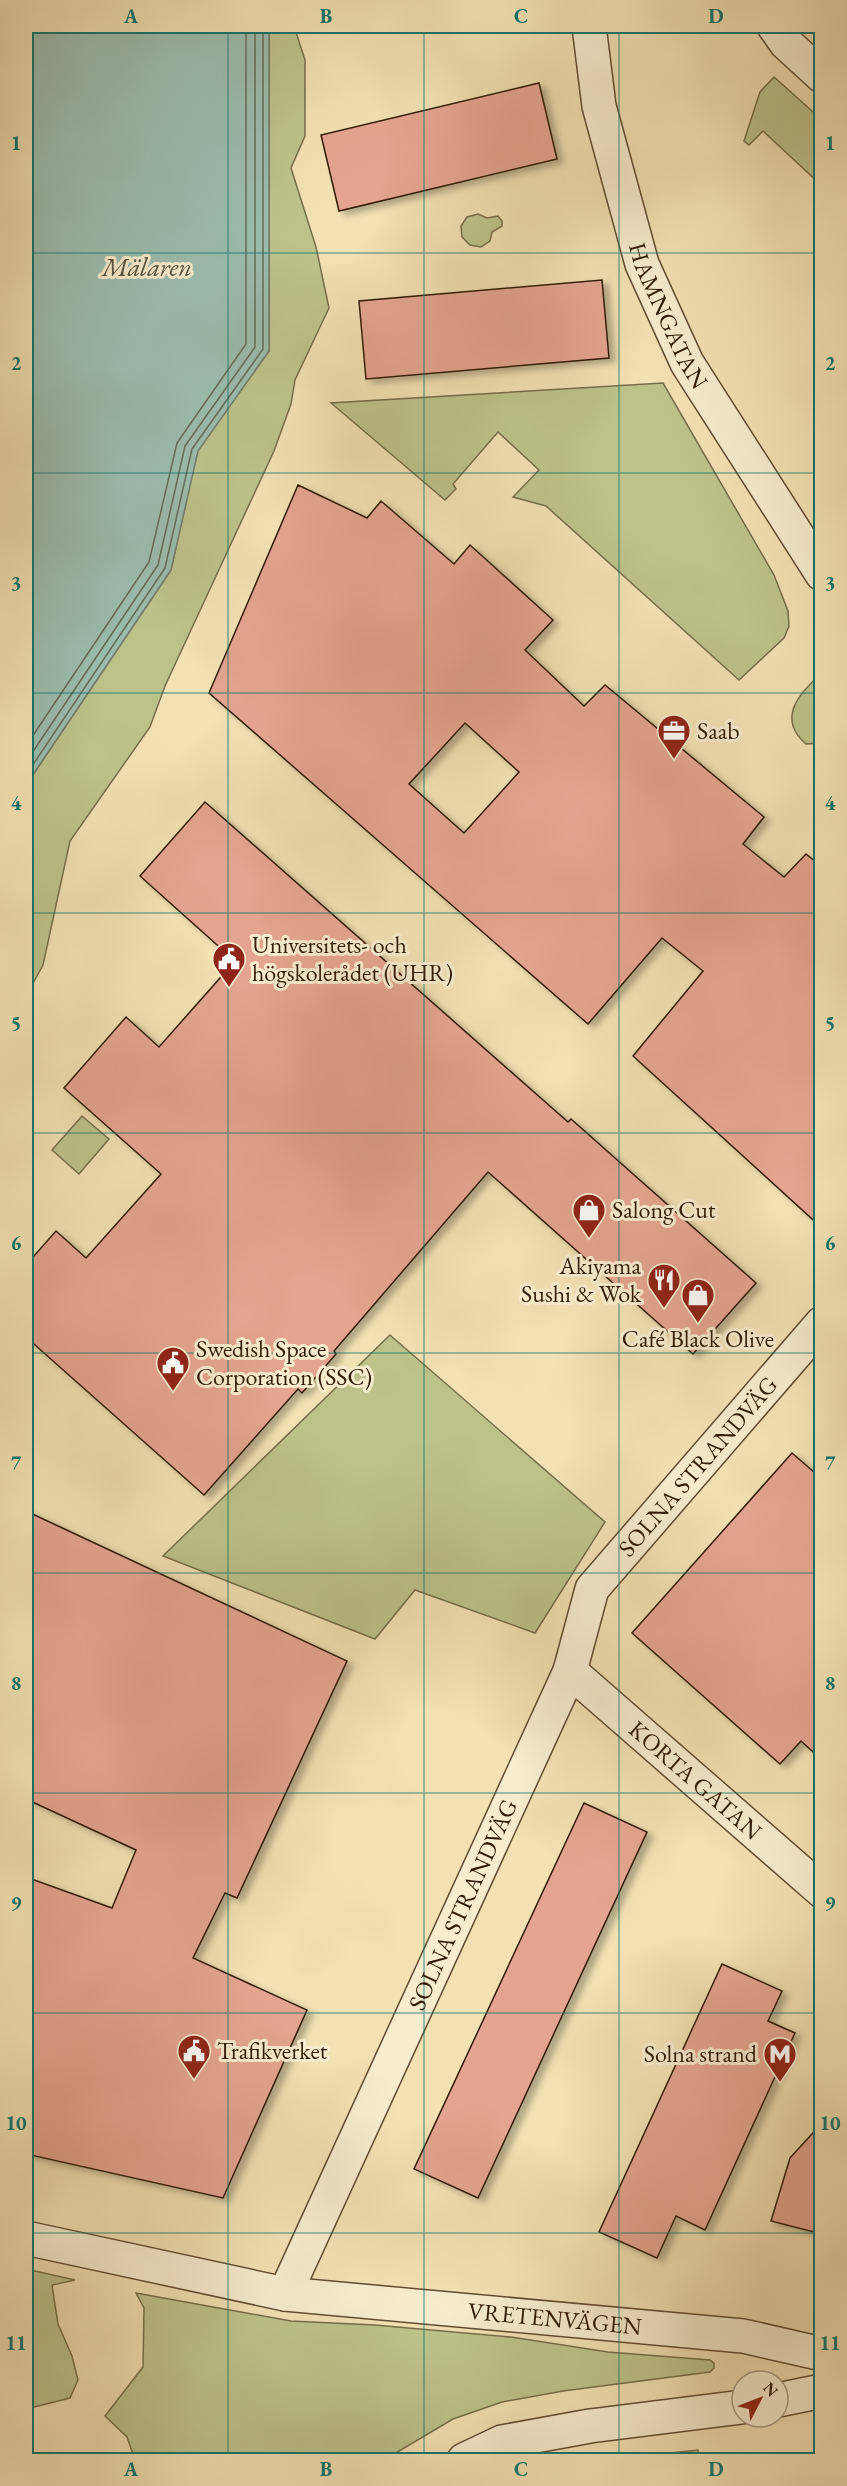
<svg xmlns="http://www.w3.org/2000/svg" width="847" height="2486" font-family="'EB Garamond',serif">
  <style>
    .green { fill: #bdc28b; stroke: #776e48; stroke-width: 1.5 }
    .water { fill: #9bbdaf; stroke: #717c6b; stroke-width: 1.5 }
    .lines { fill: none; stroke-linecap: round; stroke-linejoin: round }
    .shore { stroke: #666c5a; stroke-width: 1.5 }
    .building { fill: #e4a48f; stroke: #311b06; stroke-width: 1.5; fill-rule: evenodd; filter: url(#shadow) }
    .minor-casing { stroke: #614c31; stroke-width: 36 }
    .tertiary-casing { stroke: #614c31; stroke-width: 36 }
    .minor { stroke: #f7ecce; stroke-width: 33 }
    .tertiary { stroke: #f7ecce; stroke-width: 33 }
    .grid { fill: none; stroke: #0f766e; stroke-width: 1.5; stroke-opacity: 0.55 }
    .labels { text-anchor: middle; stroke-width: 6; stroke-linejoin: round; paint-order: stroke }
    .street-label { font-size: 24px; fill: #311b06; stroke: #f7ecce }
    .poi-label { font-size: 24px; fill: #311b06; stroke: #f7ecce; text-anchor: start }
    .water-label { font-size: 26px; font-style: italic; fill: #565441; stroke: #f7ecce }
    .neatline { fill: none; stroke: #0f766e; stroke-width: 2 }
    .grid-label { font-size: 20px; text-anchor: middle; font-weight: bold; fill: #0f766e }
  </style>
  <defs>
    <filter id="shadow"><feDropShadow dx="6" dy="4" stdDeviation="3" flood-color="#0004"/></filter>
  </defs>
  <rect width="100%" height="100%" fill="#f2e1b3"/>
  <filter id="stains"><feTurbulence type="fractalNoise" baseFrequency=".00333" numOctaves="4"/><feColorMatrix values="0 0 0 0 .2 0 0 0 0 .09 0 0 0 0 .02 0 0 0 .5 -.17"/></filter>
  <radialGradient id="worn" r=".72"><stop offset=".6" stop-color="#630" stop-opacity="0"/><stop offset="1" stop-color="#630" stop-opacity=".3"/></radialGradient>
  <g class="green">
    <path d="M269,26H294L305,60V136L291,168L316,247L329,308L295,380L291,404L274,451L165,686L150,727L70,841L43,965L26,996V785L171,570L197,451L269,351Z"/>
    <path d="M774,77L821,119V185L763,131L749,145L744,141L760,92Z"/>
    <path d="M478,214L487,218L498,216L502,221V226L492,232L490,241L481,247L470,245L462,237L461,226L467,217Z"/>
    <path d="M663,383L774,575L788,611L789,626L784,638L739,680L546,506L513,497L539,470L498,432L453,484L456,489L445,500L331,403Z"/>
    <path d="M821,674V743L806,744C777,719 798,694 821,674Z"/>
    <path d="M82,1116L109,1139L79,1174L52,1150Z"/>
    <path d="M390,1335L605,1522L535,1633L415,1590L375,1639L163,1556Z"/>
    <path d="M26,2269L75,2280L52,2285L58,2324L72,2356L78,2380L70,2398L26,2409Z"/>
    <path d="M136,2293L291,2321L375,2325L511,2337L608,2352L710,2360L714,2363V2368L710,2372L563,2391L502,2402L453,2419L384,2460H135L127,2437L105,2416L143,2367L144,2308Z"/>
    <path d="M698,2450L699,2460H633V2457Z"/>
  </g>
  <path class="water" d="M26,26H269V351L198,451L171,570L26,785Z"/>
  <g class="lines">
    <g class="shore">
      <path d="M26,746L149,562L177,443L246,344V26"/>
      <path d="M26,762L158,565L185,446L255,347V26"/>
      <path d="M26,775L165,568L192,449L263,349V26"/>
    </g>
  </g>
  <g class="building">
    <path d="M539,83L557,159L339,211L321,135Z"/>
    <path d="M602,280L609,358L366,379L359,301Z"/>
    <path d="M298,485L367,518L381,501L454,564L470,545L553,620L525,650L584,706L605,685L764,817L743,844L784,877L806,854L822,867V1228L633,1056L703,971L662,938L588,1024L209,693ZM465,723L519,772L464,833L409,784Z"/>
    <path d="M205,802L568,1122L571,1119L756,1283L693,1354L488,1172L334,1351L336,1354L302,1393L298,1389L204,1495L26,1337V1265L56,1231L86,1258L161,1174L64,1088L126,1017L159,1047L235,961L140,876Z"/>
    <path d="M792,1453L822,1479V1760L801,1741L780,1764L632,1633Z"/>
    <path d="M26,1511L347,1661L237,1898L225,1893L193,1958L307,2010L223,2198L26,2154V1877L112,1908L136,1850L26,1799Z"/>
    <path d="M584,1803L647,1832L478,2198L414,2169Z"/>
    <path d="M722,1964L782,1991L768,2021L795,2033L705,2230L676,2216L657,2258L599,2232Z"/>
    <path d="M822,2123V2234L771,2221L790,2158Z"/>
  </g>
  <g class="lines">
    <g class="minor-casing">
      <g id="minor">
        <path d="M774,26L786,43L822,76"/>
        <path id="s1" d="M570,1671L822,1891"/>
        <path id="s2" d="M26,2238L285,2294L743,2336L822,2354"/>
        <path id="s3" d="M285,2294L570,1671L592,1589L822,1323"/>
        <path d="M778,2400L822,2391"/>
        <path d="M464,2460L502,2442L590,2426L742,2407"/>
      </g>
    </g>
    <g class="tertiary-casing">
      <g id="tertiary">
        <path id="s4" d="M589,26L599,106L642,264L687,363L822,574"/>
      </g>
    </g>
    <use href="#minor" class="minor"/>
    <use href="#tertiary" class="tertiary"/>
  </g>
  <path class="grid" d="M228,26V2460M424,26V2460M619,26V2460M26,253H822M26,473H822M26,693H822M26,913H822M26,1133H822M26,1353H822M26,1573H822M26,1793H822M26,2013H822M26,2233H822"/>
  <defs>
    <g id="office-pin" transform="scale(1.725)"><path d="M0 17L-7.5 6A9.5 9.5 0 1 1 7.5 6Z" fill="#8f2418" stroke="#f7ecce"/><path d="M-6-3h4V-5.5h4V-3h4V5H-6ZM-1-4.5V-3h2v-1.5ZM-6 0V1H6V0Z" fill="#fff"/></g>
    <g id="civic-pin" transform="scale(1.725)"><path d="M0 17L-7.5 6A9.5 9.5 0 1 1 7.5 6Z" fill="#8f2418" stroke="#f7ecce"/><path d="M-.6-6.5H3V-4.5H.6V-3L4-1V1h2V6H-6V1h2V-1L-.6-3ZM-1.2 2.5V6h2.4V2.5Z" fill="#fff"/></g>
    <g id="shop-pin" transform="scale(1.725)"><path d="M0 17L-7.5 6A9.5 9.5 0 1 1 7.5 6Z" fill="#8f2418" stroke="#f7ecce"/><path d="M-5-2.5h2.3a2.7 3.5 0 0 1 5.4 0H5L5.5 6h-11ZM-1.5-2.5h3a1.5 2.3 0 0 0-3 0Z" fill="#fff"/></g>
    <g id="restaurant-pin" transform="scale(1.725)"><path d="M0 17L-7.5 6A9.5 9.5 0 1 1 7.5 6Z" fill="#8f2418" stroke="#f7ecce"/><path d="M-5-6h1v4h1v-4h1v4h1v-4h1v5L-1.5 .5V6h-2V.5L-5-1ZM5-6V6H3V1.5H1.5Q1.5-4 5-6Z" fill="#fff"/></g>
    <g id="metro-pin" transform="scale(1.725)"><path d="M0 17L-7.5 6A9.5 9.5 0 1 1 7.5 6Z" fill="#8f2418" stroke="#f7ecce"/><path d="M-5.5 5V-5H-3L0 0L3-5H5.5V5H3V-.5L0 4L-3-.5V5Z" fill="#fff"/></g>
  </defs>
  <g fill-rule="evenodd">
    <use href="#office-pin" x="674" y="731"/>
    <use href="#civic-pin" x="229" y="959"/>
    <use href="#shop-pin" x="589" y="1210"/>
    <use href="#restaurant-pin" x="664" y="1280"/>
    <use href="#shop-pin" x="698" y="1295"/>
    <use href="#civic-pin" x="173" y="1363"/>
    <use href="#civic-pin" x="194" y="2051"/>
    <use href="#metro-pin" x="780" y="2054"/>
  </g>
  <g class="labels">
    <g class="street-label">
      <text dy="8" stroke="none"><textPath href="#s4" startOffset="302">HAMNGATAN</textPath></text>
      <text dy="8" stroke="none"><textPath href="#s3" startOffset="932">SOLNA STRANDVÄG</textPath></text>
      <text dy="8" stroke="none"><textPath href="#s1" startOffset="166">KORTA GATAN</textPath></text>
      <text dy="8" stroke="none"><textPath href="#s3" startOffset="428">SOLNA STRANDVÄG</textPath></text>
      <text dy="8" stroke="none"><textPath href="#s2" startOffset="536">VRETENVÄGEN</textPath></text>
    </g>
    <g class="poi-label">
      <text x="697" y="739">Saab</text>
      <text x="252" y="953">Universitets- och<tspan x="252" dy="28">högskolerådet (UHR)</tspan></text>
      <text x="612" y="1218">Salong Cut</text>
      <text x="641" y="1274" text-anchor="end">Akiyama<tspan x="641" dy="28">Sushi &amp; Wok</tspan></text>
      <text x="698" y="1347" text-anchor="middle">Café Black Olive</text>
      <text x="196" y="1357">Swedish Space<tspan x="196" dy="28">Corporation (SSC)</tspan></text>
      <text x="217" y="2059">Trafikverket</text>
      <text x="757" y="2062" text-anchor="end">Solna strand</text>
    </g>
    <g class="water-label">
      <text x="147" y="276">Mälaren</text>
    </g>
  </g>
  <rect width="847" height="2486" fill="none" stroke="#f2e1b3" stroke-width="66"/>
  <g transform="translate(760 2399) rotate(48)"><circle r="28" fill="#f7ecce" stroke="#a8987e" stroke-width="1.5"/>
  <path d="M0-4.5L10 22L0 15L-10 22Z" fill="#8f2418"/>
  <text y="-9" font-size="16" font-weight="bold" text-anchor="middle" fill="#311b06">N</text>
  </g>
  <rect x="33" y="33" width="781" height="2420" class="neatline"/>
  <g class="grid-label">
    <text x="131" y="23">A</text>
    <text x="326" y="23">B</text>
    <text x="521" y="23">C</text>
    <text x="716" y="23">D</text>
    <text x="16" y="150">1</text>
    <text x="830" y="150">1</text>
    <text x="16" y="370">2</text>
    <text x="830" y="370">2</text>
    <text x="16" y="590">3</text>
    <text x="830" y="590">3</text>
    <text x="16" y="810">4</text>
    <text x="830" y="810">4</text>
    <text x="16" y="1030">5</text>
    <text x="830" y="1030">5</text>
    <text x="16" y="1250">6</text>
    <text x="830" y="1250">6</text>
    <text x="16" y="1470">7</text>
    <text x="830" y="1470">7</text>
    <text x="16" y="1690">8</text>
    <text x="830" y="1690">8</text>
    <text x="16" y="1910">9</text>
    <text x="830" y="1910">9</text>
    <text x="16" y="2130">10</text>
    <text x="830" y="2130">10</text>
    <text x="16" y="2350">11</text>
    <text x="830" y="2350">11</text>
    <text x="131" y="2476">A</text>
    <text x="326" y="2476">B</text>
    <text x="521" y="2476">C</text>
    <text x="716" y="2476">D</text>
  </g>
  <rect width="100%" height="100%" filter="url(#stains)"/>
  <rect width="100%" height="100%" fill="url(#worn)"/>
</svg>
